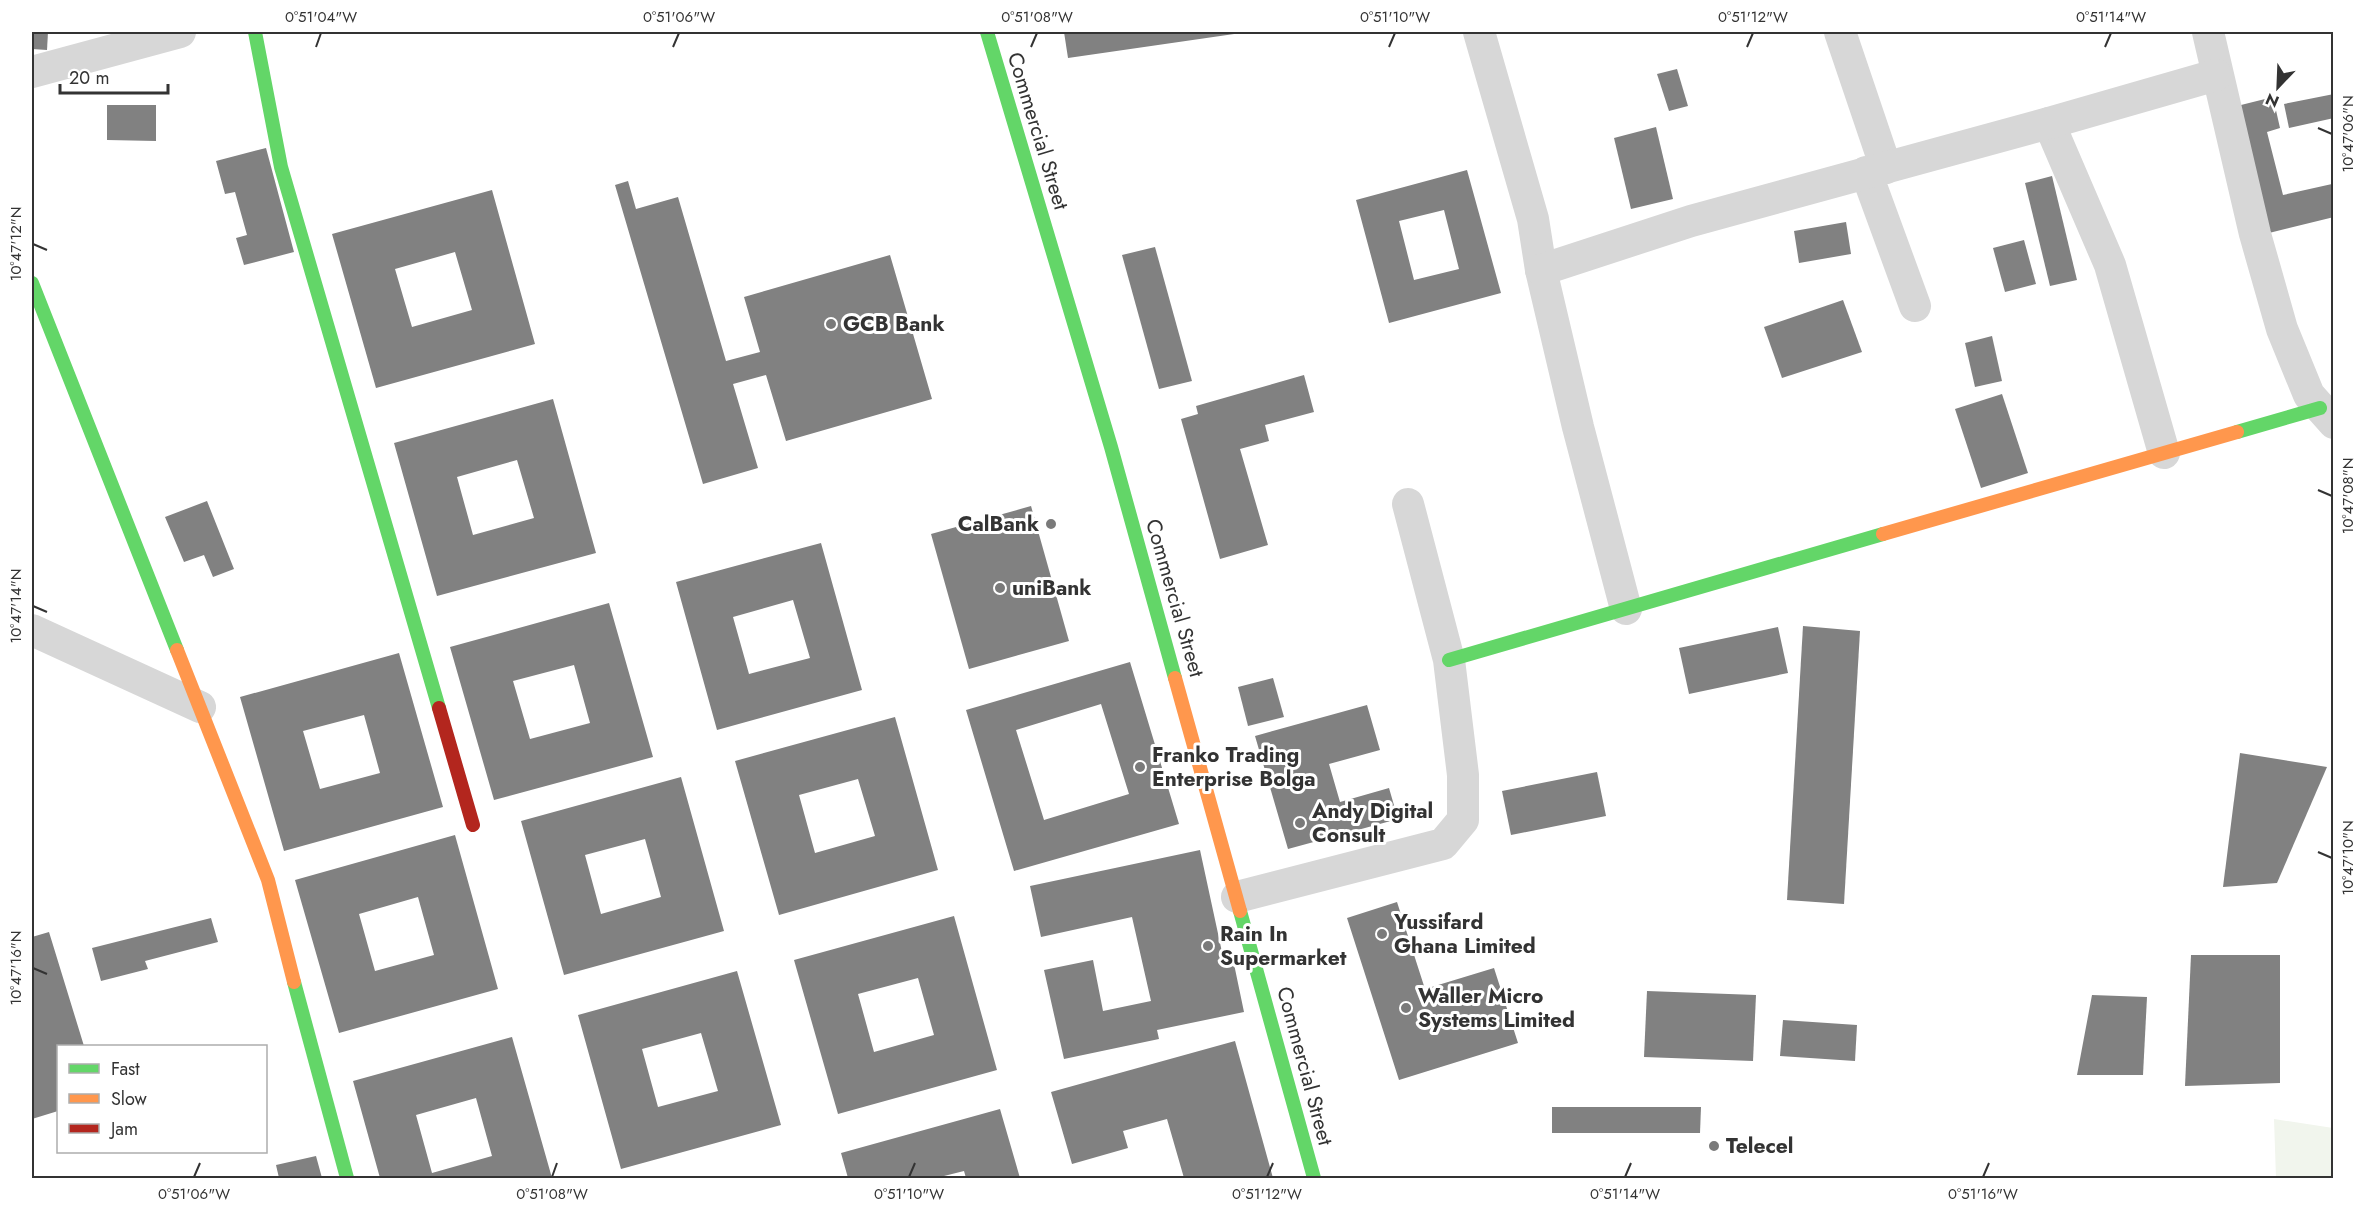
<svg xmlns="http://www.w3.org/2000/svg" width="2365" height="1210" font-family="Jost,sans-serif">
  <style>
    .green { fill: #f1f5ed }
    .building { fill: #818181; fill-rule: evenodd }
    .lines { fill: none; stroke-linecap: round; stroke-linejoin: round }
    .street { stroke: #d7d7d7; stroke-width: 32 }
    .fast { stroke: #63d668; stroke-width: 14 }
    .slow { stroke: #ff974d; stroke-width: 14 }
    .jam { stroke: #b3261e; stroke-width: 14 }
    .ticks { fill: none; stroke: #333; stroke-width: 2 }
    .poi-dot { fill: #7a7a7a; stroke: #fff; stroke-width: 2 }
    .labels { text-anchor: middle; stroke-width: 6; stroke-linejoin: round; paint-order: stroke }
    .street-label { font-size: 21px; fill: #333; stroke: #fff }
    .poi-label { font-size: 21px; font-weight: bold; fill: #333; stroke: #fff; text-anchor: start }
    .neatline { fill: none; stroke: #333; stroke-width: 2 }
    .ticks-label { font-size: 15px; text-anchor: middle; fill: #333 }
  </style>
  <rect width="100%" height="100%" fill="#fff"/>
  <path class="green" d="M2274,1119L2333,1128V1178H2276Z"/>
  <g class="building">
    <path d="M32,32H48L47,50L32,49Z"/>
    <path d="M1064,32H1241V33L1068,58Z"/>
    <path d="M1677,69L1688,106L1669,111L1657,74Z"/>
    <path d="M2334,94V118L2289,128L2284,104Z"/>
    <path d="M2273,97L2280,128L2267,132L2283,195L2332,184L2334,217L2265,234L2233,107Z"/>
    <path d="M107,105H156V141L107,140Z"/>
    <path d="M1656,127L1673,199L1631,209L1614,138Z"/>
    <path d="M266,148L294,252L244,265L236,238L247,235L235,192L225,194L216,161Z"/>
    <path d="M1467,170L1501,293L1389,323L1356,200ZM1444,210L1459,269L1414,280L1399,221Z"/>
    <path d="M2052,176L2077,280L2050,286L2025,183Z"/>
    <path d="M628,181L636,209L678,197L726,361L760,352L744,297L890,255L932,399L786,441L766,375L733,384L758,468L703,484L615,185Z"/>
    <path d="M492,190L535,344L376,388L332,234ZM455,252L472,310L412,327L395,269Z"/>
    <path d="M1846,222L1851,254L1799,263L1794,231Z"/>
    <path d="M2024,240L2036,284L2005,292L1993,248Z"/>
    <path d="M1155,247L1192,381L1159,389L1122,255Z"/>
    <path d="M1843,300L1862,352L1782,378L1764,327Z"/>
    <path d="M1992,336L2002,381L1975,387L1965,343Z"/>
    <path d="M1304,375L1314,412L1265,425L1269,441L1240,449L1268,545L1220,559L1181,419L1198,414L1196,406Z"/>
    <path d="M2002,394L2028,473L1981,488L1955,409Z"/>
    <path d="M553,399L596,553L437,596L394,443ZM517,460L534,518L473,535L457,477Z"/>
    <path d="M207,501L234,569L213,577L204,555L184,562L165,517Z"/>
    <path d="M1031,506L1069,641L969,669L931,534Z"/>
    <path d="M821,543L862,690L717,730L676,582ZM793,600L810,658L749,674L733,617Z"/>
    <path d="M609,603L653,757L494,800L450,647ZM574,665L590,723L530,739L513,681Z"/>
    <path d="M1803,626L1860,631L1844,904L1787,900Z"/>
    <path d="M1778,627L1788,673L1689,694L1679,648Z"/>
    <path d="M399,653L443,807L284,851L240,697ZM364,715L380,773L320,789L303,731Z"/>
    <path d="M1130,662L1179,824L1014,871L966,710ZM1101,704L1129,794L1044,820L1016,730Z"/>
    <path d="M1273,678L1284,717L1248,726L1238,687Z"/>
    <path d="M1367,705L1380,750L1329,764L1340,802L1389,788L1398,819L1288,849L1255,736Z"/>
    <path d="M895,717L938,870L779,915L735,761ZM858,779L875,836L815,853L799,795Z"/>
    <path d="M2240,753L2327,767L2277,883L2223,887Z"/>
    <path d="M1597,772L1606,816L1511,835L1502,791Z"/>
    <path d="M681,777L724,931L564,975L521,821ZM645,839L661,897L601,914L585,855Z"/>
    <path d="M455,835L498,989L339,1033L295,880ZM418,897L434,955L375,971L359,914Z"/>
    <path d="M1200,850L1225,966L1234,964L1244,1012L1157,1030L1159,1039L1064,1059L1044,970L1093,960L1103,1011L1151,1001L1132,917L1041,937L1030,886Z"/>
    <path d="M1397,902L1425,989L1494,968L1518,1043L1399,1080L1347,918Z"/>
    <path d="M954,916L997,1070L838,1114L794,960ZM918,978L934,1035L874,1052L858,994Z"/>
    <path d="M211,918L218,942L145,961L148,969L101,981L92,948Z"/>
    <path d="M49,932L84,1046H58V1111L32,1119V937Z"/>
    <path d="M2191,955H2280V1083L2185,1086Z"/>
    <path d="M737,971L781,1125L621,1169L578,1015ZM701,1033L718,1091L658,1107L642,1049Z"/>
    <path d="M1647,991L1756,995L1753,1061L1644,1057Z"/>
    <path d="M2092,995L2147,997L2143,1075H2077Z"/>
    <path d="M1783,1020L1857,1025L1855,1061L1780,1056Z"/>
    <path d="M512,1037L552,1178H380L353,1081ZM476,1098L492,1156L432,1173L416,1115Z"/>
    <path d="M1235,1041L1273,1178H1184L1167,1119L1123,1131L1128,1148L1072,1164L1051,1092Z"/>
    <path d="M1552,1107H1701L1700,1133H1552Z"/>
    <path d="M1000,1109L1020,1178H966L964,1171L936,1178H848L841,1153Z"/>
    <path d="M316,1156L322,1178H279L276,1165Z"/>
  </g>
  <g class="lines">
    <g class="street">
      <path d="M1479,32L1533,219L1541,270L1578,427L1626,609"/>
      <path d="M1840,32L1886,168"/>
      <path d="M2208,32L2255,234L2282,329L2309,395L2334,423"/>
      <path d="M32,72L180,32"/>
      <path d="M2049,123L2110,265L2164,453"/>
      <path d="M1866,172L1915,306"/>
      <path d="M1541,270L1691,221L2049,123L2216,75"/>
      <path d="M32,630L200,707"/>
      <path d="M1237,897L1443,844L1463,820V775L1449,660L1408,504"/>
    </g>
    <g class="fast">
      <path d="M255,32L281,167L439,708"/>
      <path d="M987,32L1111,447L1175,678"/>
      <path d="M32,283L177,650"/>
      <path d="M2237,432L2320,408"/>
      <path d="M1449,660L1883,534"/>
      <path d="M1240,911L1314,1178"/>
      <path d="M294,982L347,1178"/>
    </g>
    <g class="slow">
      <path d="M1883,534L2237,432"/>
      <path d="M177,650L268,880L294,982"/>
      <path d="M1175,678L1240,911"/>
    </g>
    <path class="jam" d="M439,708L473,825"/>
  </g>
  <path class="ticks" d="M316,47L321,33M673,47L679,33M1031,47L1037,33M1389,47L1395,33M1747,47L1753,33M2105,47L2111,33M2318,128L2332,134M33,244L47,250M2318,490L2332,496M33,606L47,612M2318,852L2332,858M33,968L47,974M194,1177L200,1163M552,1177L557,1163M909,1177L915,1163M1267,1177L1273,1163M1625,1177L1631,1163M1983,1177L1989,1163"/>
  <g class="poi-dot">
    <circle cx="831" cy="324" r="6"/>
    <circle cx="1051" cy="524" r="6"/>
    <circle cx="1000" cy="588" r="6"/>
    <circle cx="1140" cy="767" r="6"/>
    <circle cx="1300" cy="823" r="6"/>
    <circle cx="1382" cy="934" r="6"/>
    <circle cx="1208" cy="946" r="6"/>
    <circle cx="1406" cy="1008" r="6"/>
    <circle cx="1714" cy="1146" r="6"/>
  </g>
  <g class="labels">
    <g class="street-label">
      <text transform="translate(1038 131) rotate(73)" y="7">Commercial Street</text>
      <text transform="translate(1175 598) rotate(74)" y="7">Commercial Street</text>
      <text transform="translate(1305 1066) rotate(75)" y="7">Commercial Street</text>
    </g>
    <g class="poi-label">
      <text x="843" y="331">GCB Bank</text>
      <text x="1039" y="531" text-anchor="end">CalBank</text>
      <text x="1012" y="595">uniBank</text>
      <text x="1152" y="762">Franko Trading<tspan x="1152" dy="24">Enterprise Bolga</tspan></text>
      <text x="1312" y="818">Andy Digital<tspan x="1312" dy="24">Consult</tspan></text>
      <text x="1394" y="929">Yussifard<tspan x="1394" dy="24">Ghana Limited</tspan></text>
      <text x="1220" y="941">Rain In<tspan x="1220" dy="24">Supermarket</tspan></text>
      <text x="1418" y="1003">Waller Micro<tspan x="1418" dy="24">Systems Limited</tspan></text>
      <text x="1726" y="1153">Telecel</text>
    </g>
  </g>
  <rect width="2365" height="1210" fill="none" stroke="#ffffff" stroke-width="66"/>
  <rect x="57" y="1045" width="210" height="108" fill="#ffffff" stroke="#adadad" stroke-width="1.5"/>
  <rect x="69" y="1064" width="30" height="9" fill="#63d668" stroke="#adadad" stroke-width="1.5"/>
  <text x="111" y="1075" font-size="18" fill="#333333">Fast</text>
  <rect x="69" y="1094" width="30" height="9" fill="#ff974d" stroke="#adadad" stroke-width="1.5"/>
  <text x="111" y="1105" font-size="18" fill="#333333">Slow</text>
  <rect x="69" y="1124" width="30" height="9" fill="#b3261e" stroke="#adadad" stroke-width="1.5"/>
  <text x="111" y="1135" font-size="18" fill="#333333">Jam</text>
  <g transform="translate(2278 87) rotate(203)" stroke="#ffffff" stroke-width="4.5" paint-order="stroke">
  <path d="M0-4.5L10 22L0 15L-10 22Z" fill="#333333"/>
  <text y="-9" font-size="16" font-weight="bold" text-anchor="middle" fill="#333333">N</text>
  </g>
  <path d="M60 84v9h108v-9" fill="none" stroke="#333333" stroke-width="3"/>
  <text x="69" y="84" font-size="18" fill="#333333" stroke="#ffffff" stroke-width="4.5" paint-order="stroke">20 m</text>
  <rect x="33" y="33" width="2299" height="1144" class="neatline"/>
  <g class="ticks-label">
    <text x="321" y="22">0°51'04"W</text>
    <text x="679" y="22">0°51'06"W</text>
    <text x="1037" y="22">0°51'08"W</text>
    <text x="1395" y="22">0°51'10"W</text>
    <text x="1753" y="22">0°51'12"W</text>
    <text x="2111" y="22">0°51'14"W</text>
    <text transform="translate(2348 134) rotate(-90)" y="5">10°47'06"N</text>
    <text transform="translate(16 244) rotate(-90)" y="5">10°47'12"N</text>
    <text transform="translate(2348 496) rotate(-90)" y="5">10°47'08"N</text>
    <text transform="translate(16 606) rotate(-90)" y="5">10°47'14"N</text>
    <text transform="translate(2348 858) rotate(-90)" y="5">10°47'10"N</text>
    <text transform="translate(16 968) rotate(-90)" y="5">10°47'16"N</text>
    <text x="194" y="1199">0°51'06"W</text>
    <text x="552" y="1199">0°51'08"W</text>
    <text x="909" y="1199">0°51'10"W</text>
    <text x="1267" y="1199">0°51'12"W</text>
    <text x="1625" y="1199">0°51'14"W</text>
    <text x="1983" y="1199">0°51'16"W</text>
  </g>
</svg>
